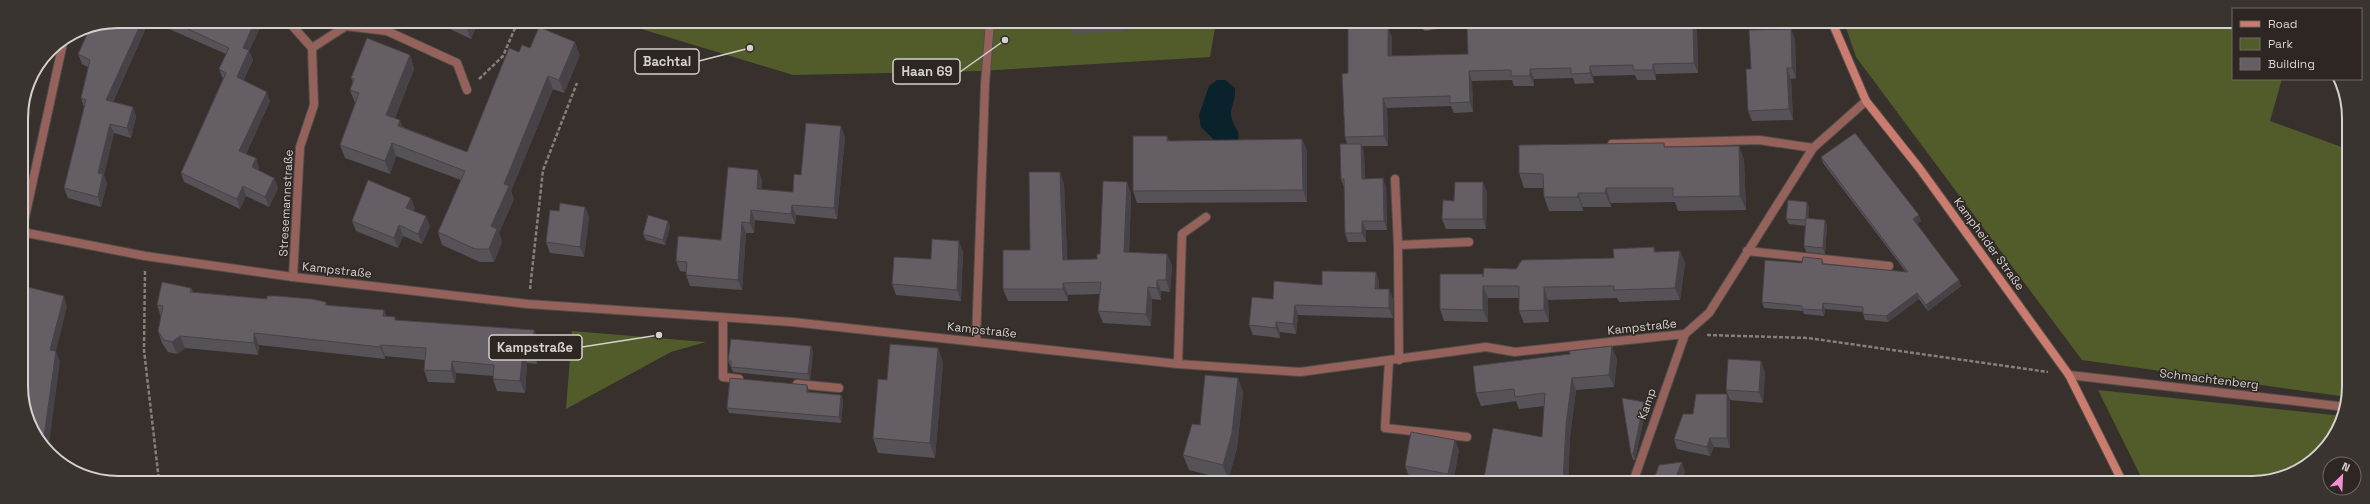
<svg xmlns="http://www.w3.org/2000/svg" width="2370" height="504" font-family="'Space Grotesk',sans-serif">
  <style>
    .green { fill: #515c2a }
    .water { fill: #0a222c }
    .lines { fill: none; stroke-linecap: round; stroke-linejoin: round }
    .lane-casing { stroke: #534d49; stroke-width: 10 }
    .street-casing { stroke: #534d49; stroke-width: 10 }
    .secondary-casing { stroke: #534d49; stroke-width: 10 }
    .path { stroke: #847f7b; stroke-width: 2.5; stroke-dasharray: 4 2; stroke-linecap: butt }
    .lane { stroke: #94625a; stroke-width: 8 }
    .street { stroke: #94625a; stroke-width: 8 }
    .secondary { stroke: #cb7c6f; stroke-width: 8 }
    .wall { fill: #575257 }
    .shaded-wall { fill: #474247 }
    .building { fill: #655f65; stroke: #474247 }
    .labels { text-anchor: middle; stroke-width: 3; stroke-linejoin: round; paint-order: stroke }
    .street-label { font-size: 12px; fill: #d5d1ce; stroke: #2d2622 }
    .rim { fill: none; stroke: #d5d1ce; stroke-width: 2 }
    .leader { fill: none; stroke: #d5d1ce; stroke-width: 1.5 }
    .callout-dot { fill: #d5d1ce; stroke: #2d2622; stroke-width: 1.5 }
    .callout { fill: #2d2622; stroke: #d5d1ce; stroke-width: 1.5 }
    .callout-label { font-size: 13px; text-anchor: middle; font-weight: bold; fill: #d5d1ce }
  </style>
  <rect width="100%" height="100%" fill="#37302c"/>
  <g class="green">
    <path d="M615,21L1216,22L1210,57L981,71L793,75Z"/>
    <path d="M1844,22L2233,23V79H2282L2270,121L2347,149V397L2082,360L1856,57Z"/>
    <path d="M572,331L706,342L671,352L566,409Z"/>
    <path d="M2098,390L2343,416C2320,478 2277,483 2217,483C2193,483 2168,483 2144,483Z"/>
  </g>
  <path class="water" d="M1217,80H1225L1235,88C1236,99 1230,109 1231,115C1233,130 1244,130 1235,147L1217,143L1201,127L1199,115L1209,86Z"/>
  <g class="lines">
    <g class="lane-casing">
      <g id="lane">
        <path d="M1612,144L1759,140L1813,148"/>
        <path d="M723,319V377L739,379"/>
        <path d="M976,341L985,84L990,22"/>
        <path d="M1389,361L1385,428L1467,437"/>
        <path d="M797,384L839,388"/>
      </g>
    </g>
    <g class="street-casing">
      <g id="street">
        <path d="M288,21L312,48L314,105L300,147L293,277"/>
        <path d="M1426,26L1448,22"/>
        <path d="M312,48L346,26L387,31L457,63L467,90"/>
        <path d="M1395,179L1398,245"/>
        <path d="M22,231L63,43"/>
        <path d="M22,232L145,256L293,277L528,304L792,322L1178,364L1300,372L1486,347L1515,352L1685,334L1709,313L1813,148L1866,101"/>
        <path d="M1747,251L1889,266"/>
        <path d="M1399,360L1398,245L1469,242"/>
        <path d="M1178,364L1182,234L1206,217"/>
        <path d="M2069,375L2346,407"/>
        <path d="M1633,482L1685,334"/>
      </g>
    </g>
    <g class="secondary-casing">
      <path id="secondary" d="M1832,22L1866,101L1920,169L2069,375L2123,483"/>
    </g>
    <g class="path">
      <path d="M479,79L503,56L518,21"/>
      <path d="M145,271L144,350L159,481"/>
      <path d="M530,289L543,170L577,83"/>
      <path d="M1707,335L1808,338L2048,372"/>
    </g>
    <use href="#lane" class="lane"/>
    <use href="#street" class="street"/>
    <use href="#secondary" class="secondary"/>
  </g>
  <g class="wall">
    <path d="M118,21H257L260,28L249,51L253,60L243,81L270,101L246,154L256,158L259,168L258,170L274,178L278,188L269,207L246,196L240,209L184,182L181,173L223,79L219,69L226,54L160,25L149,21L113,102L133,107L136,117L131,138L114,133L104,175L107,184L101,207L68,198L64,188L84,107L81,98L88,67L82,64L78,54Z"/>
    <path d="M433,21H491L488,27L478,23L471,39Z"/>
    <path d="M893,22H937V25Z"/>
    <path d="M1069,22H1167L1128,24V31L1072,34L1070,28Z"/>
    <path d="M1697,31L1698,73L1656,74V80H1637L1635,75L1593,76L1594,83L1575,84L1573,78L1534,79V86H1514L1512,80L1472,81L1473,112L1454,113L1451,106L1387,108L1388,146H1362L1364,153L1365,179L1386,187L1387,230H1366V242H1348L1345,233L1344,187L1341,179L1347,144L1345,137L1348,73L1392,37V56L1468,54Z"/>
    <path d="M1795,39L1796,78L1791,79L1793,120L1752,121L1748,111L1751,69Z"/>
    <path d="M519,52L580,55L564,93L553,89L511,191L514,199L499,233L502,242L494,262H480L442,245L438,232L461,180L396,156L390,174L345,158L340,145L356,103H355L350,90L353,82L351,78L410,55L414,69L395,118L403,127L467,152Z"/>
    <path d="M1167,136L1169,141L1302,139L1307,151V202L1137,203L1133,191Z"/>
    <path d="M845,137L837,219L796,215L795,224L755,220L754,233H746L742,290L690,286L686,275V272L680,271L676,261L721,240L758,170L762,181L761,190L793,192L801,175Z"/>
    <path d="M1664,143L1665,147L1739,146L1744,160L1746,210L1678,211L1675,202L1611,203V207H1583V211H1549L1544,197V188H1524L1519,173Z"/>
    <path d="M1821,157L1921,221L1917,224L1961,286L1928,311L1919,299L1888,322L1865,320L1863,314V312L1825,309L1824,316L1804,314L1803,311L1764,308L1762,302L1802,263L1822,259L1824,264L1906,272L1823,163Z"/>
    <path d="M1064,184L1067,260L1097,259L1131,193L1129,252L1167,254L1172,266L1170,292L1161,291V300L1152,299L1151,326L1103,323L1098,311L1100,294L1068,295V301H1008L1003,289L1030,250Z"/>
    <path d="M1487,192L1486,229H1446L1442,219L1454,201Z"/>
    <path d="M585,207L589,217L584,257L550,253L546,242L559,211Z"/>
    <path d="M1809,207L1808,219L1825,220L1827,226L1825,254L1806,252L1804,246L1805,226L1789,224L1786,219Z"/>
    <path d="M415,208L413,211L430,226L422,244L403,236L398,248L356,231L352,221Z"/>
    <path d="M670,226L665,245L646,240L643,234Z"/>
    <path d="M1654,247L1655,252L1680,251L1685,263L1680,300L1619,302L1617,298L1548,300L1549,322L1524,323L1519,311V298H1488V322L1444,321L1440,309L1483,274L1516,269L1614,258Z"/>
    <path d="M963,251L961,301L896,295L892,284L931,259Z"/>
    <path d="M1376,272L1379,282V289H1389L1393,299V318L1298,315L1296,334L1280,332V338L1253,335L1249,325L1273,299L1322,285Z"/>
    <path d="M191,288L193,292L267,299L326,302L327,305L384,310L386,316L396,320L534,330L539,342L537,364L527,363L525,393L497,391L493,379V376L456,373L455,383L428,382L424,370L425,360L385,356V359L259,345L258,355L185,348L177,354L168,352L162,343L158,331L161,317L157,305Z"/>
    <path d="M811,346L813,352L810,380L733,372L728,361Z"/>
    <path d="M938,348L943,363L935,458L878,453L873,438L887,380Z"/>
    <path d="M1617,359L1614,387L1576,390L1570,437L1568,482H1485L1484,478L1542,437L1544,406L1519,409L1516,401L1481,406L1476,393Z"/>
    <path d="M1765,372L1763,403L1730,400L1726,390Z"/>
    <path d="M1238,378L1243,393L1237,448L1228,480L1189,470L1183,455L1200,425Z"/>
    <path d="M809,391V392L841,395L843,401L841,423L729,413L727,408Z"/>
    <path d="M1727,394L1730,403V448L1714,447L1710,456L1677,449L1674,439L1693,414Z"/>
    <path d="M1644,402L1646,408L1635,460H1633L1631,454Z"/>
    <path d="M1459,450L1453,482H1442L1409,476L1405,466Z"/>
  </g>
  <g class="shaded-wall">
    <path d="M142,21H149L109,110L106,100Z"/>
    <path d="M255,21H257L260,28L249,51L253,60L240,87L237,77L243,48Z"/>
    <path d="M471,21H478V23L471,39L467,29Z"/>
    <path d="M486,21H491L488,27Z"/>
    <path d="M1126,22H1127L1128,24V31L1126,26Z"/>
    <path d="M1693,22L1697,31L1698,73L1694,63Z"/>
    <path d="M1388,27L1392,37V66L1388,56Z"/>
    <path d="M1791,29L1795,39L1796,78L1792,68Z"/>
    <path d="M575,42L580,55L564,93L559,80Z"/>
    <path d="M410,55L414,69L391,128L386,115Z"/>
    <path d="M1653,64L1656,74V80L1653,70Z"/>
    <path d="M1590,66L1593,76L1594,83L1590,73Z"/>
    <path d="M1787,68L1791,79L1793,120L1789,109Z"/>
    <path d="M1530,69L1534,79V86L1530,76Z"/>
    <path d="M1469,71L1472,81L1473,112L1470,102Z"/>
    <path d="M548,76L553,89L511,191L514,199L499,233L502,242L494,262L489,249L491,226L504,184Z"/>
    <path d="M267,92L270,101L243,161L239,151Z"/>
    <path d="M1383,98L1387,108L1388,146L1384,136Z"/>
    <path d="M27,101L31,112L21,151V125Z"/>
    <path d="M133,107L136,117L131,138L127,128Z"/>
    <path d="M400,120L405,133L398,126Z"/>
    <path d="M110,124L114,133L104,175L107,184L101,207L98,197V173Z"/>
    <path d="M841,126L845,137L837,219L834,208Z"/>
    <path d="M1302,139L1307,151V202L1303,190Z"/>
    <path d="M392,143L396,156L390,174L385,161Z"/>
    <path d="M1361,144L1364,153L1365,188L1362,179Z"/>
    <path d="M1739,146L1744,160L1746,210L1740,196Z"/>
    <path d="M256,158L259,168L255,177L252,167Z"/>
    <path d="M758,170L762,181L760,200L757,189Z"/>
    <path d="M1060,172L1064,184L1068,272L1063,260Z"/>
    <path d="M274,178L278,188L269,207L265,197Z"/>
    <path d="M1383,178L1386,187L1387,230L1384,221Z"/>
    <path d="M1127,182L1131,193L1129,264L1124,252Z"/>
    <path d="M1483,182L1487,192L1486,229L1483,219Z"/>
    <path d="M243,186L246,196L240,209L237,199Z"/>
    <path d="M1606,188L1611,203V207L1605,193Z"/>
    <path d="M1578,193L1583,207V211L1578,197Z"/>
    <path d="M411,198L415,208L410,219L406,208Z"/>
    <path d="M1807,202L1809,207L1808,226L1806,220Z"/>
    <path d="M792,205L796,215L795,224L791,214Z"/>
    <path d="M585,207L589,217L584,257L580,247Z"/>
    <path d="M751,210L755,220L754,233L750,223Z"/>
    <path d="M1919,215L1921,221L1915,225L1913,219Z"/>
    <path d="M426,216L430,226L422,244L418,234Z"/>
    <path d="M1825,220L1827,226L1825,254L1823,248Z"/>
    <path d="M668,221L670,226L665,245L663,240Z"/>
    <path d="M1362,221L1366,230V242L1362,233Z"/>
    <path d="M742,222L746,233L742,290L738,280Z"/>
    <path d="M399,225L403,236L398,248L394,238Z"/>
    <path d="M959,241L963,251L961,301L957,290Z"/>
    <path d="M1680,251L1685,263L1680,300L1675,288Z"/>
    <path d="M1167,254L1172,266L1170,292L1166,280Z"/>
    <path d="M1376,272L1379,282V299L1375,289Z"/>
    <path d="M1157,280L1161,291V300L1157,288Z"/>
    <path d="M1959,280L1961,286L1928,311L1926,305Z"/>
    <path d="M1063,283L1068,295V301L1063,289Z"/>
    <path d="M1483,286L1488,298V322L1483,310Z"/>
    <path d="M1148,287L1152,299L1151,326L1146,314Z"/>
    <path d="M1544,287L1548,300L1549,322L1544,310Z"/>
    <path d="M1389,289L1393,299V318L1389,308Z"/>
    <path d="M1917,293L1919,299L1888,322L1886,316Z"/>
    <path d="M64,296L67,307L56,351L60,362L48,452L43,444L50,350Z"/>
    <path d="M1823,303L1825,309L1824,316L1822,310Z"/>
    <path d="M1295,305L1298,315L1296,334L1293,324Z"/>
    <path d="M384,310L388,322L383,316Z"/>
    <path d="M1276,322L1280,332V338L1276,328Z"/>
    <path d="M534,330L539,342L537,364L532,352Z"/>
    <path d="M254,333L259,345L258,355L254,343Z"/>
    <path d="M180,336L185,348L177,354L172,342Z"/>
    <path d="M381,345L385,356V359L380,347Z"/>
    <path d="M811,346L813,352L810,380L808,374Z"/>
    <path d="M1612,346L1617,359L1614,387L1609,375Z"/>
    <path d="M938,348L943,363L935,458L930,443Z"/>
    <path d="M523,351L527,363L525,393L520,381Z"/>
    <path d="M452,361L456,373L455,383L451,371Z"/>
    <path d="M1761,361L1765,372L1763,403L1759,392Z"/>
    <path d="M1238,378L1243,393L1237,448L1228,480L1223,465Z"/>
    <path d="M1572,378L1576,390L1570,437L1568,482H1563L1566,425Z"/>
    <path d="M807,385L809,391V398L807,392Z"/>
    <path d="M1727,394L1730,403V448L1727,438Z"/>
    <path d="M841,395L843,401L841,423L839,417Z"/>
    <path d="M1644,402L1646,408L1635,460L1633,454Z"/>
    <path d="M1710,438L1714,447L1710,456L1707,447Z"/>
    <path d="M1455,440L1459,450L1453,482H1452L1448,474Z"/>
    <path d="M1682,462L1685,472L1681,482H1674Z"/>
  </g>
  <g class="building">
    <path d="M118,21H142L106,100L133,107L127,128L110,124L98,173L103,174L98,197L64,188L86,100L81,98L90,60L78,54L91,26Z"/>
    <path d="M171,21H255L243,48L249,50L237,77L267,92L239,151L256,158L252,167L274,178L265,197L243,186L237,199L181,173L226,73L219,69L229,48Z"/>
    <path d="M450,21H471L467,29Z"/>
    <path d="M1069,22H1126V26L1070,28Z"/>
    <path d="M1652,22H1693L1694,63L1653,64V70H1633V65L1590,66V73L1571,74V68L1530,69V76H1511V70L1469,71L1470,102L1450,103V96L1383,98L1384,136L1345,137L1342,74L1348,73V27H1388V56L1468,54L1467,27Z"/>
    <path d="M539,27L575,42L559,80L548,76L504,184L509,186L491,226L497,229L489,249H475L438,232L465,171L392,143L385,161L340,145L359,93L350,90L354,79L351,78L367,38L410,55L386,115L400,120L398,126L467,152L509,48L519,52L522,45L530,48Z"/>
    <path d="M1791,29L1792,68H1787L1789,109L1748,111L1746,69H1751L1749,30Z"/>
    <path d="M24,101H27L21,125V112Z"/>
    <path d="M806,123L841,126L834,208L792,205L791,214L751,210L750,223L742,222L738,280L686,275L687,262L676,261L678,236L721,240L728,167L758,170L757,189L793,192L794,174L801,175Z"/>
    <path d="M1855,133L1919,215L1913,219L1959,280L1926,305L1917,293L1886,316L1863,314V307L1823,303L1822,310L1802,309V306L1762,302L1765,260L1802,263L1803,257L1822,259V264L1908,272L1821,157Z"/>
    <path d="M1133,136H1167V141L1302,139L1303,190L1133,191Z"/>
    <path d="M1664,143V147L1739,146L1740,196L1673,197V188H1606L1605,193H1578V197H1544L1543,174L1519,173V145Z"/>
    <path d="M1340,144H1361L1362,179L1383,178L1384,221H1362V233H1345L1344,179H1341Z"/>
    <path d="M1029,172H1060L1063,260L1097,259V254H1100L1103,181L1127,182L1124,252L1167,254L1166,280H1157V288L1148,287L1146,314L1098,311L1101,282L1063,283V289H1003V250H1030Z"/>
    <path d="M368,180L411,198L406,208L426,216L418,234L399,225L394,238L352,221Z"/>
    <path d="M1455,182H1483V219H1442L1443,200L1454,201Z"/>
    <path d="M1788,200L1807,202L1806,220L1786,219Z"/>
    <path d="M560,203L585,207L580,247L546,242L550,210L559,211Z"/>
    <path d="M648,215L668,221L663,240L643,234Z"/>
    <path d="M1806,218L1825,220L1823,248L1804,246Z"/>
    <path d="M932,239L959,241L957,290L892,284L894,257L931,259Z"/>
    <path d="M1654,247V252L1680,251L1675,288L1614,290V286L1544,287V310L1519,311V286H1483V310L1440,309V274H1483V277L1484,268L1516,269L1522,260L1614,258L1613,249Z"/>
    <path d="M1322,271L1376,272L1375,289H1389V308L1295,305L1293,324L1276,322V328L1249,325L1252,297L1273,299L1274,281L1322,285Z"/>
    <path d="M162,282L191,288L190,292L267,299V296H277L312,299L326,302L325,305L384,310L383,316L395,317V320L534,330L532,352L523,351L520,381L493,379L494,365L452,361L451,371L424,370L426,348L381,345L380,347L254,333V343L180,336L172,342L164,340L158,331L163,306L157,305Z"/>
    <path d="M28,287L64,296L50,350L56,351L43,444L23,405L22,309Z"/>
    <path d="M731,339L811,346L808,374L731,367V361H728Z"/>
    <path d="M890,344L938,348L930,443L873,438L878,379L887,380Z"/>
    <path d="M1612,346L1609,375L1572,378L1566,425L1563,482H1549L1524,480V482H1507L1484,478L1493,428L1542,437L1545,393L1515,397L1514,389L1476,393L1473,366L1570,354L1569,351Z"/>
    <path d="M1728,359L1761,361L1759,392L1726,390Z"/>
    <path d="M1205,375L1238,378L1232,433L1223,465L1183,455L1192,424L1200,425Z"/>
    <path d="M730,378L807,385V392L841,395L839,417L727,408Z"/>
    <path d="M1696,394H1727V438H1710L1707,447L1674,439L1683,414H1693Z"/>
    <path d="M1622,398L1644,402L1633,454H1631Z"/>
    <path d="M1411,432L1455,440L1448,474L1405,466Z"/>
    <path d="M1682,462L1674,482H1653L1659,465Z"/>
    <path d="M1306,477L1325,482H1305Z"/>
  </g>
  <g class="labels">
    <g class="street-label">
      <text transform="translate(286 203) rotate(-87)" y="4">Stresemannstraße</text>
      <text transform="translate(1989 244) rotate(54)" y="4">Kampheider Straße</text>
      <text transform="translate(337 270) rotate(6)" y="4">Kampstraße</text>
      <text transform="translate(1642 327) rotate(-6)" y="4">Kampstraße</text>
      <text transform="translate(982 330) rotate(6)" y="4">Kampstraße</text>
      <text transform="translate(2209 379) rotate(7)" y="4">Schmachtenberg</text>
      <text transform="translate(1647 404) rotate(-71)" y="4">Kamp</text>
    </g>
  </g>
  <path d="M0 0H2370V504H0ZM118 28H2252A90 90 0 0 1 2342 118V386A90 90 0 0 1 2252 476H118A90 90 0 0 1 28 386V118A90 90 0 0 1 118 28Z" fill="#3a3430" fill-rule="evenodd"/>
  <path class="rim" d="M118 28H2252A90 90 0 0 1 2342 118V386A90 90 0 0 1 2252 476H118A90 90 0 0 1 28 386V118A90 90 0 0 1 118 28Z"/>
  <path class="leader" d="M750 48L699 61M1005 40L960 72M659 335L582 347"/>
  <g class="callout-dot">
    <circle cx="750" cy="48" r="4"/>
    <circle cx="1005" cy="40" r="4"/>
    <circle cx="659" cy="335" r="4"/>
  </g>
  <g class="callout">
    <rect x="635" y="49" width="64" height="25" rx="4"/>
    <rect x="893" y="59" width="67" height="25" rx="4"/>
    <rect x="489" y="335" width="93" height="25" rx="4"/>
  </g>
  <g class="callout-label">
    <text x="667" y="66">Bachtal</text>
    <text x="927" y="76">Haan 69</text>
    <text x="535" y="352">Kampstraße</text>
  </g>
  <rect x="2232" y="8" width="130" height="72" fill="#2d2622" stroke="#706a67"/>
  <rect x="2240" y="21" width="20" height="6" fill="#cb7c6f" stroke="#706a67"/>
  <text x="2268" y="28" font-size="12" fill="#d5d1ce">Road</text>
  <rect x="2240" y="38" width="20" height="12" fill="#515c2a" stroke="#706a67"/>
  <text x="2268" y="48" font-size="12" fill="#d5d1ce">Park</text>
  <rect x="2240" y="58" width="20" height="12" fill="#655f65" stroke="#706a67"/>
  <text x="2268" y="68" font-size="12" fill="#d5d1ce">Building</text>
  <g transform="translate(2342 476) rotate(24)"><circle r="19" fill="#2d2622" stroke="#706a67"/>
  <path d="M0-3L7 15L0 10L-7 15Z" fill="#f491d3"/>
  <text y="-6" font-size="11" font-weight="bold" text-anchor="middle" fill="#d5d1ce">N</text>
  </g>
</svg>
